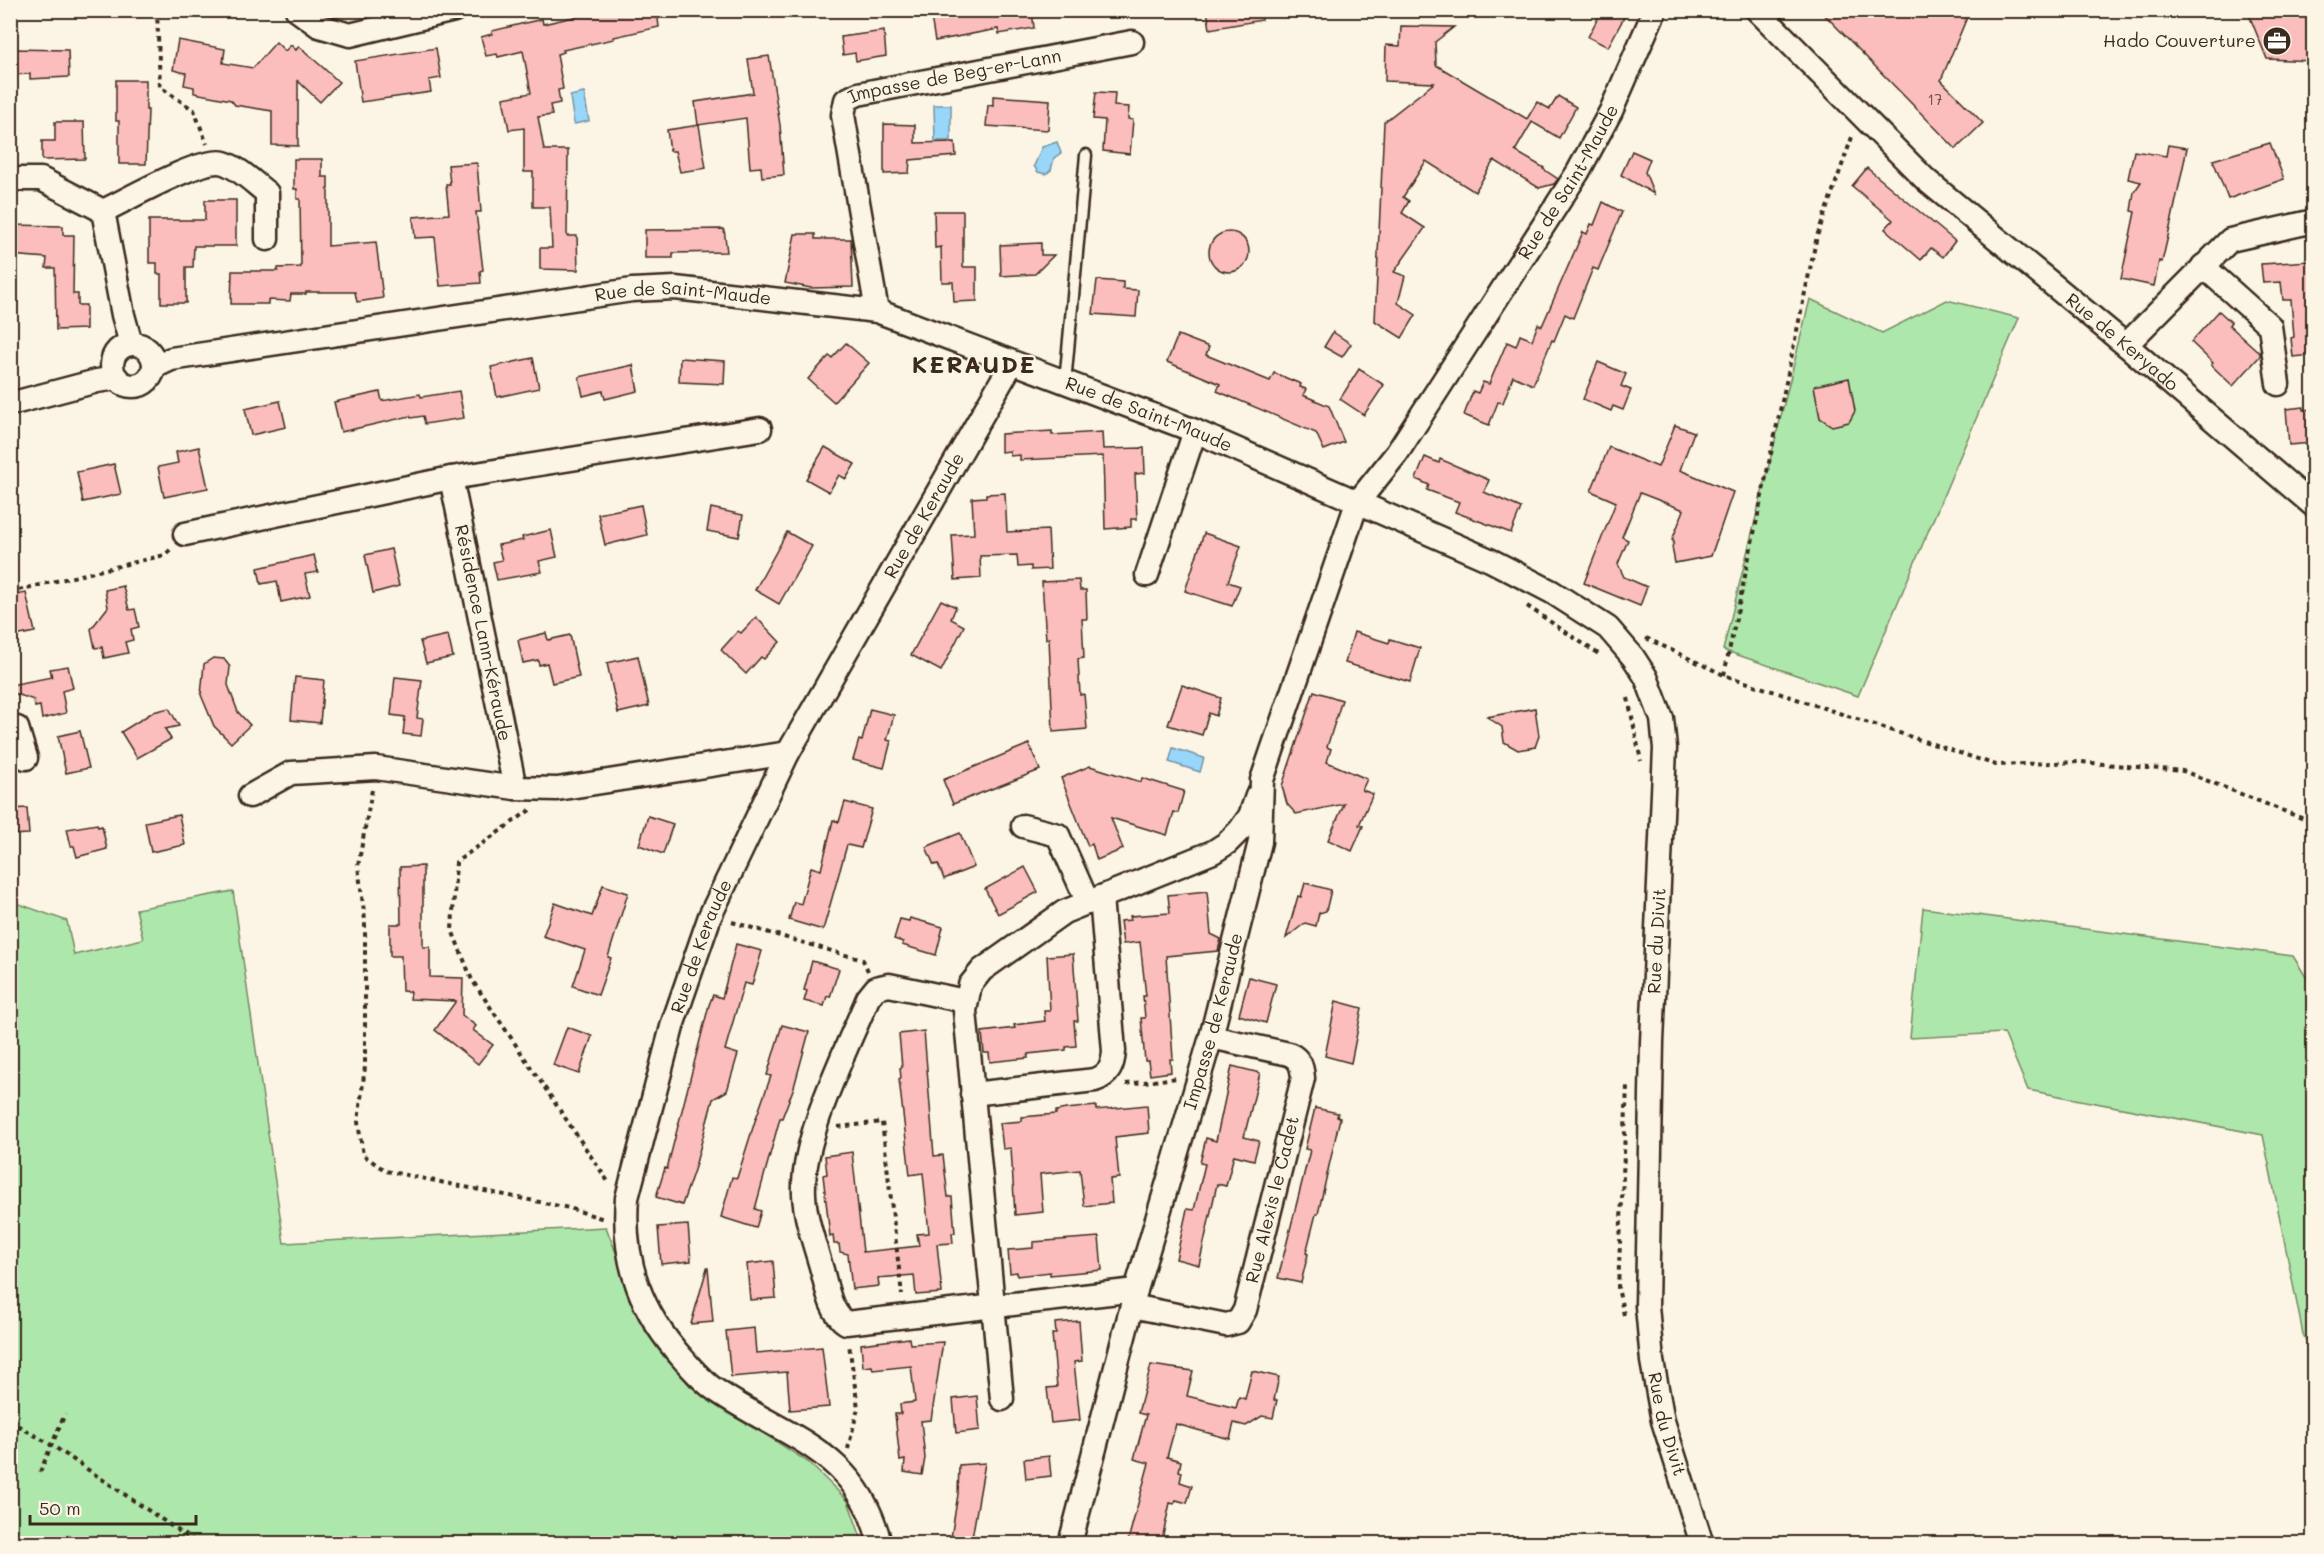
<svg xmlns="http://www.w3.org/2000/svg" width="2324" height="1554" font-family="Mali,sans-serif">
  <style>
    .green { fill: #aee7ab; stroke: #748864; stroke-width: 1.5 }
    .water { fill: #98d7f9; stroke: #7392a1; stroke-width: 1.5 }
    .building { fill: #fbbebc; stroke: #3b2a1e; stroke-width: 1.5 }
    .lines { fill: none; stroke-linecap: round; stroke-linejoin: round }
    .lane-casing { stroke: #3b2a1e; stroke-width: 15 }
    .street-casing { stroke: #3b2a1e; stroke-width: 27 }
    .path { stroke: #3b2a1e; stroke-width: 4; stroke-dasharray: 4.5 4.5; stroke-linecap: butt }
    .lane { stroke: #fcf5e5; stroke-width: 10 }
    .street { stroke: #fcf5e5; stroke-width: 22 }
    .labels { text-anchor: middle; stroke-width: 4.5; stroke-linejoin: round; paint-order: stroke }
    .number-label { font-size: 15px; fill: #6b4f46 }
    .poi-label { font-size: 18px; fill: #3b2a1e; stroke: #fcf5e5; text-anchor: end }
    .street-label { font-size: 18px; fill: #3b2a1e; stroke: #fcf5e5 }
    .district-label { font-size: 24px; font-weight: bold; letter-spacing: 1.5px; fill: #3b2a1e; stroke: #fcf5e5 }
  </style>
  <rect width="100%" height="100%" fill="#fcf5e5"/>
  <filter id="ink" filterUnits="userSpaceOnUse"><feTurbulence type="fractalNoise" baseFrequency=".0167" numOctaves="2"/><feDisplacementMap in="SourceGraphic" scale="12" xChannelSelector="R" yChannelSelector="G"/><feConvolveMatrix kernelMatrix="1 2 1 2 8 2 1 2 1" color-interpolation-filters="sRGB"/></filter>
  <g filter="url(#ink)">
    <g class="green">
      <path d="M1810,299L1882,333L1947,300L2019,318L1858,696L1723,650Z"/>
      <path d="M233,891L284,1243L606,1227L643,1322L690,1386L808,1462L848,1501L863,1543L11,1544V901L67,921L74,955L143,939L136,909Z"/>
      <path d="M1923,908L2293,956L2313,988V1356L2303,1334L2263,1135L2028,1090L2004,1033L1910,1038Z"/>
    </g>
    <g class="water">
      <path d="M584,93L589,121L574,124L570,96Z"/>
      <path d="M934,105H951V141H935Z"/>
      <path d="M1057,142L1061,153L1054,158L1051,170L1046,174L1038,172L1034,166L1042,147Z"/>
      <path d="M1173,748L1204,758L1200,772L1169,762Z"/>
    </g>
    <g class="building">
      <path d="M586,10H657L659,27L614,37V39L563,50L564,52L557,54L563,89L558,90L560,103L550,105L552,115L538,117L544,150H568L567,236H577L578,270L540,269V248H552L550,207H533V172H524V128L509,130L503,98L531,93L523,51L498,57L497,54L486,56L481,37L492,34V31L542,19L543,24L587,14Z"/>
      <path d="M941,10H1032L1034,28L999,34L998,29L935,41L931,17L942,16Z"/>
      <path d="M1207,10H1261L1262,20L1210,29Z"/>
      <path d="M1602,10H1628L1608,47L1588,37Z"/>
      <path d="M1820,10H1970L1941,80L1983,123L1956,149Z"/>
      <path d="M2247,10H2313V61L2267,59Z"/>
      <path d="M1401,26L1454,27L1435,42L1436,65L1527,119L1537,102L1550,109L1558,96L1576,107L1559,138L1532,122L1515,151L1544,168L1543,169L1558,179L1554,184L1539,188L1494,160L1475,192L1426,161L1403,197L1409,201L1402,213L1425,228L1394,272L1405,276L1398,303L1416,315L1402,338L1375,321L1384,122L1434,83L1385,81L1386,45L1400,46Z"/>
      <path d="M884,31L886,56L856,61L855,53L843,55L841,37Z"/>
      <path d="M178,40L225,49L223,63L253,68L276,42L285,51L291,45L296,50L299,46L339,82L320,102L298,81V146L272,145V111L235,105L231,100L194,93V87L184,85L186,73L173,70Z"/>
      <path d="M436,48L441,78L429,80L431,92L361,102L355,61Z"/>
      <path d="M10,49L68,50L69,77L30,79V74L10,75Z"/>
      <path d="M769,56L780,125L784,175L762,177L761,167L750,168L746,118L698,125L695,102L753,93L748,59Z"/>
      <path d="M116,80H146V110H148L146,164H119V121H116Z"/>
      <path d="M1096,92L1115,93L1114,106L1129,107L1128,119L1133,120L1130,154L1103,151L1105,120L1093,119Z"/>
      <path d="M993,96L1050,100L1048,130L986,126L988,105L993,106Z"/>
      <path d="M55,122H84L85,159L42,160V141H55Z"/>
      <path d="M884,124L915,125V143L955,142L956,156L910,160L909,173L884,174Z"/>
      <path d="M699,125L706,168L680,172L675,151H670L667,130Z"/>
      <path d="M2270,143L2284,179L2228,199L2213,160Z"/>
      <path d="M2168,145L2187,148L2172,219L2162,262L2159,261L2154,286L2121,279L2135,212L2131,211L2134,192L2141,182L2128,179L2134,151L2166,156Z"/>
      <path d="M1632,151L1650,159L1645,172L1654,194L1621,175Z"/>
      <path d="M294,159H322V177H328V246L376,242L383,298L357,302L355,292H306V294H291L290,301L268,300V304H231L232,271H278V268L301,267L300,199H297V189H294Z"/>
      <path d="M477,163L481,212H476L483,270L480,271L481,283L440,286L435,237L415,238L413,217L449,214L446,184H450L448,165Z"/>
      <path d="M1867,168L1955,241L1943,257L1931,248L1921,260L1885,229L1893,220L1852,186Z"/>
      <path d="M205,200H236V246H194L193,267H186V303H161V274H157V263H149V220H205Z"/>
      <path d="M1603,202L1622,212L1598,270L1593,268L1573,318L1565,314L1554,341L1552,340L1533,385L1513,376L1503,403L1498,402L1489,425L1464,415L1473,391L1478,393L1483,382L1489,384L1507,342L1516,346L1520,335L1532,340L1538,324L1542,326L1583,232L1587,234L1591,224L1594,225Z"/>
      <path d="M934,211H963V267H977V301L954,302L953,282H942L941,247L935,248Z"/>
      <path d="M10,225L63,226V235H74L73,294H78V305H86V329L56,330L55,268H46L47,258L10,255Z"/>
      <path d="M724,229L727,252L673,253V258H645V230Z"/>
      <circle cx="1229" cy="252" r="20"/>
      <path d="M795,234H815V239H851L853,287L811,288L785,283Z"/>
      <path d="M1041,243V255H1054L1035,274L1001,276L1000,245Z"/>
      <path d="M2310,261L2313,311V355L2293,357L2291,338L2294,337L2291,300H2283L2281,282L2263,283L2261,264Z"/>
      <path d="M1097,280L1123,282V289L1138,290L1136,317L1093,314Z"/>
      <path d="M2219,311L2231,322L2229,325L2260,353V356L2233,386L2211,365L2213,363L2191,342Z"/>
      <path d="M1333,332L1351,344L1342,357L1324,347Z"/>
      <path d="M1178,335L1209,347L1206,355L1270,381L1274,373L1301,384L1300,387L1306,389L1303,395L1329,406L1344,442L1324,450L1316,433L1217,391L1220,384L1167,362Z"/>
      <path d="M846,343L869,363L834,402L808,379L829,356L832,358Z"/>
      <path d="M533,358L539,388L497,397L491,367Z"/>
      <path d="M680,358L725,361L724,384L679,382Z"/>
      <path d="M1598,362L1626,374L1621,386L1631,390L1623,410L1613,406L1611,411L1583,399Z"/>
      <path d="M633,365L638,391L605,399L603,391L583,396L579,377Z"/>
      <path d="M1359,369L1384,385L1364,415L1340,399Z"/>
      <path d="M1849,378L1855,411L1849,422L1832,426L1820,418L1814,386Z"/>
      <path d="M459,391L464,418L425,424L423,416L411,418L410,416L341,432L334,402L380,392L382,401L420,394L421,397Z"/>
      <path d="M280,401L286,427L251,435L245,409Z"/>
      <path d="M2304,407V410L2313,409V443L2289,445L2286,409Z"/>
      <path d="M1675,425L1694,432L1680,470L1733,492L1711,556L1675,563L1672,547L1674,542L1672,540L1684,510L1640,493L1622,537L1628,540L1618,564L1624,577L1647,587L1640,606L1584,583L1616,502L1591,491L1609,447L1658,467Z"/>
      <path d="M1052,431V435L1102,432L1103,449L1144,448L1145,473L1135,474L1137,519H1131V527L1105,529L1103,456L1020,460V455L1010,456V451L1001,452V434Z"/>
      <path d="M199,447L208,488L164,497L158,467L178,463L176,452Z"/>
      <path d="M825,447L855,464L846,479L839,475L829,492L806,479Z"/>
      <path d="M1425,457L1439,463L1440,459L1489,480L1484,492L1521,508L1511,533L1455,512L1459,502L1427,490L1429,485L1416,479Z"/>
      <path d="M114,464L121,494L83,502L77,472Z"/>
      <path d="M1005,493L1007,532L1048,530L1050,569L1031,570V566L1018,567L1017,555L980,556L981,578L955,580L952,535L974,534L972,498L986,497V494Z"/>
      <path d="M641,505L647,535L605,545L598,514Z"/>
      <path d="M711,508L743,515L739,537L707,531Z"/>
      <path d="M551,530L557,557L539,561L542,572L497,580L493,562L502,560L498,545L523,540L522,537Z"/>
      <path d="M787,532L812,546L779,604L755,590Z"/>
      <path d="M1204,533L1241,546L1228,582L1240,586L1232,606L1185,591Z"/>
      <path d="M391,549L399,586L373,593L365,555Z"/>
      <path d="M314,555L318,572L305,574L310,596L281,602L277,581L261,584L258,568Z"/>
      <path d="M1079,580L1080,590H1086L1087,619H1082L1084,658L1078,659L1080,695L1084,694L1087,729L1053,732L1049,638L1046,639L1042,582Z"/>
      <path d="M123,586L129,610L135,609L139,627L131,629L133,640L125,642L128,653L104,658L102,647L95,648L91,629L108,607L105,590Z"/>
      <path d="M26,593L35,632L10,637V596Z"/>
      <path d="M941,600L956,607L951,619L964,626L941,671L911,655Z"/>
      <path d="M756,617L780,642L764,659L761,657L746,674L721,650L738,631L741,633Z"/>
      <path d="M1354,632L1389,643L1390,639L1420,648L1410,682L1345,663Z"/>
      <path d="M546,633L548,640L570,635L579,677L552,683L547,663L539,665L538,660L523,663L518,640Z"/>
      <path d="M448,635L453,657L426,663L420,641Z"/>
      <path d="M638,656L649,706L618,713L607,663Z"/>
      <path d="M213,658L224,659L230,667L228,685L238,712L250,725L231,743L214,726L201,695L204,664Z"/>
      <path d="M68,666L73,688L62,691L66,713L42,719L40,706L35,707L34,700L10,692V685L52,677L50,669Z"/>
      <path d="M295,677L324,680L320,723L291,720Z"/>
      <path d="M395,677L422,680L417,718L423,719L421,736L403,734L405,717L391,715Z"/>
      <path d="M1182,685L1221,698L1216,716L1209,713L1202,735L1168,725Z"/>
      <path d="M1314,691L1342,700L1327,747L1331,749L1327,762L1367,779L1362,790L1373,794L1359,825L1363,826L1352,851L1328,840L1344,804L1296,814L1287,804L1282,786Z"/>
      <path d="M169,708L179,726L165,729L171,739L137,758L121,732L153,712Z"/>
      <path d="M1535,708L1539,736L1535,747L1518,750L1504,742L1502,727L1487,717Z"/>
      <path d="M870,709L894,715L887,740L891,741L884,768L853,760L859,740L862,741Z"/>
      <path d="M80,731L89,768L66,773L58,736Z"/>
      <path d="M1029,744L1040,770L953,804L943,780Z"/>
      <path d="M1090,766L1141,782L1142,778L1184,791L1178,813L1174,812L1167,835L1111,818L1123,849L1097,860L1092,844L1088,846L1061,778Z"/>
      <path d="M845,802L872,809L861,848L847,845L823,930L789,920L794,902L801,904L811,867L821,870L833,820L839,822Z"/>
      <path d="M27,808L29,834L10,835V809Z"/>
      <path d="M179,815L185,845L151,852L145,822Z"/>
      <path d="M648,816L673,824L663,854L639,845Z"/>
      <path d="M97,824L98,827L102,826L107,849L77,857L74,846H71L67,829Z"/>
      <path d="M960,833L974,867L944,879L938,864L934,865L926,847Z"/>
      <path d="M423,866V947H430V977L463,978L462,1015L476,1026L473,1030L493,1045L478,1064L435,1030L456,1001L410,999L411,992L402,991L401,956H390V924H401L400,867Z"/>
      <path d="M1025,867L1038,892L998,914L985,889Z"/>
      <path d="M1305,883L1331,890L1326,911L1319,913L1316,926L1305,923L1286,938L1298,896L1301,897Z"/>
      <path d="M603,885L628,893L608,957L611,958L598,995L573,986L585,950L543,936L555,903L592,916Z"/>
      <path d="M1207,891L1211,934L1221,939L1218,951L1166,956L1173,1059H1170L1171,1072L1150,1075L1148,1061H1145L1141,1018H1145L1143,996H1146L1140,942L1123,944L1120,921L1131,920L1130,916L1170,913L1168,895Z"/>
      <path d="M910,918L943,927L936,955L902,945L903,942L894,939L900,919L909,921Z"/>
      <path d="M736,944L762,951L752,985L744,983L725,1050L738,1054L727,1091L713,1099L695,1167L682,1205L656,1197L665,1168L667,1169L709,1005L713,995L722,998Z"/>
      <path d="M1073,954L1078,1021H1074L1076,1046L1066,1047V1050L1028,1054V1058L990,1062L989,1053H984L982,1032L1015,1028L1014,1025L1045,1021L1044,1011H1050L1047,956Z"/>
      <path d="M812,961L839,969L830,997L827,996L824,1006L804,1001L807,991L804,990Z"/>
      <path d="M1249,977L1276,984L1266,1023L1239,1015Z"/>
      <path d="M1336,1001L1362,1008L1351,1063L1325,1056Z"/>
      <path d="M782,1025L809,1032L794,1087L782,1118H780L755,1209L761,1211L756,1228L721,1217L732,1177L737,1178L755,1121L771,1076L767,1075Z"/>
      <path d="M567,1027L592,1036L579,1074L553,1065Z"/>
      <path d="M924,1031L934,1156L943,1155L948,1197H952L955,1233H952L953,1243L937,1244L942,1293L916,1295L914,1275L878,1278L879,1286L852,1289L848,1254L840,1252L839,1244H834L833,1235L830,1236L823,1175L827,1174L825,1156L852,1152L863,1252L919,1246L917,1234L929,1233L923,1173L910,1175L899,1079L901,1078L900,1068L902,1067L899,1034Z"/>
      <path d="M1232,1066L1260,1073L1244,1137L1259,1141L1254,1160L1234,1155L1226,1186L1217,1184L1199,1265L1176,1259L1187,1209L1194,1210L1205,1164L1200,1163L1206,1138L1216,1141Z"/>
      <path d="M1147,1105L1149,1133L1115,1137L1119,1178L1110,1179L1112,1203L1084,1206L1080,1170L1040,1174L1043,1212L1015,1215L1011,1148L1003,1149L1000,1123L1022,1121V1117L1056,1114V1111L1066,1109L1096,1106V1110Z"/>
      <path d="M1315,1108L1338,1113L1337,1117L1340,1118L1318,1214H1316L1306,1253L1308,1254L1301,1283L1278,1278L1310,1150L1305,1149Z"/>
      <path d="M688,1225L691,1261L661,1264L658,1227Z"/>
      <path d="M1099,1237L1102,1270L1050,1275V1272L1017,1276V1272L1010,1273L1008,1250L1033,1248V1242Z"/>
      <path d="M773,1261L776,1298L750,1300L747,1264Z"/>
      <path d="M707,1268H708L713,1322L691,1324Z"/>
      <path d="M1079,1321L1082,1361L1074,1362L1080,1420L1051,1423L1047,1388L1057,1387L1052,1334H1056L1055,1323Z"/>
      <path d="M754,1328L756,1353L822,1347L829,1407L790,1410L787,1372L731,1377L726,1331Z"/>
      <path d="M909,1338L910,1344L943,1342L931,1420L921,1421L925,1458L922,1475L904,1472L905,1460L900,1461L895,1414H901L900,1404L915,1402L911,1366L873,1370L872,1366L863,1367L861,1344Z"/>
      <path d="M1151,1365L1193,1371L1187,1396L1236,1408L1239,1397L1245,1399L1252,1371L1279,1377L1274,1400H1277L1273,1418L1262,1416L1246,1426L1234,1423L1230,1439L1176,1424L1167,1457L1181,1461L1179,1471L1182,1472L1180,1482L1192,1486L1187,1503L1176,1500L1174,1504L1170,1503L1161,1544H1127L1149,1463L1134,1459L1146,1415L1138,1413Z"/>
      <path d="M977,1396L980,1430L956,1433L953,1399Z"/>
      <path d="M1049,1456L1051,1476L1026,1479L1024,1459Z"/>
      <path d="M985,1463L971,1544H950L958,1494L959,1465Z"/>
    </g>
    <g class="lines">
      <g class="lane-casing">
        <path id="lane" d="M1065,383L1086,155"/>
      </g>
      <g class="street-casing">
        <g id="street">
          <path d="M297,10L319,26L350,35L454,10"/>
          <path id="s1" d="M1757,10L1926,180L2126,345L2314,506"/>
          <path d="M10,179H41L103,211L123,315L131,344"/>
          <path d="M103,211C127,200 202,156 224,163C239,168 254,183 267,193V239"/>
          <path d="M2203,266L2270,326L2278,384"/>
          <path id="s2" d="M877,311L843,115L846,100L858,94L1132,42"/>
          <circle cx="133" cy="365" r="21"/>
          <path d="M2126,345L2230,240L2314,221"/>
          <path id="s3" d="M154,367L171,359L632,290L675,288L877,311L1195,431L1492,561L1552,592L1608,628L1633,657L1646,677L1662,719L1665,748L1652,1042L1647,1306L1652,1361L1663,1421L1702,1544"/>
          <path d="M10,404L97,381L117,378"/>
          <path id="s4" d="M451,478L515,788"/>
          <path d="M185,534L451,478L760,429"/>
          <path d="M1147,575L1195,431"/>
          <path d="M10,726L17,728L26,758"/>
          <path d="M250,796L291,773L376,768L515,788L557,789L788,753"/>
          <path d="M1023,826L1058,835L1088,903"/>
          <path d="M965,1001L889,985L876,988L868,998C846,1051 801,1138 804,1194C805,1219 815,1245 822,1270C827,1288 830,1312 846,1323L1136,1290"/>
          <path d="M972,1094L1095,1080C1109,1075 1113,1066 1114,1051L1101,897"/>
          <path id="s5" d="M1132,1306L1226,1325L1238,1322L1245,1310L1303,1078C1302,1066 1300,1059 1289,1054L1211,1037"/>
          <path d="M1002,1399L965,1011L970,985L982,970L1064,912L1213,852L1227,843L1240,830L1250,816L1257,796"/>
          <path id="s6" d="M880,1544C858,1450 786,1438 717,1391C704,1383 694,1371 684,1360C641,1313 622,1262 627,1198L673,1023L710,916L788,753L1012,363"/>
          <path id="s7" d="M1070,1544L1136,1290L1211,1037L1260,842L1262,780L1357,503L1397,453L1578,172L1611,111L1655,10"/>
        </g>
      </g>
      <g class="path">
        <path d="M157,10L160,87L194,110L207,144"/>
        <path d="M10,592L165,555L171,549"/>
        <path d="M1527,606L1600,655"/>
        <path d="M1646,638L1724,675L1996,765L2081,762L2183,771L2314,823"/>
        <path d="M1724,675L1817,236L1852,137"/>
        <path d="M1628,698L1641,761"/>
        <path d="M372,790L358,866L365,920V1067L358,1122L363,1155L386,1171L569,1208L604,1219"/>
        <path d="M530,810L456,862L452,930L472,980L609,1183"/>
        <path d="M732,922L863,960L868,971"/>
        <path d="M1126,1084L1178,1078"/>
        <path d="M838,1127L882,1122L902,1295"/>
        <path d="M1624,1315L1618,1288L1627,1086"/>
        <path d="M10,1421L53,1446L198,1544"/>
        <path d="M848,1449L858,1408L849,1344"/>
        <path d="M40,1472L65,1414"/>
      </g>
      <use href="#lane" class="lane"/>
      <use href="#street" class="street"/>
    </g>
  </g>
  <defs>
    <g id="office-disc" transform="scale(1.5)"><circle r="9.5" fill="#3b2a1e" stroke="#fcf5e5"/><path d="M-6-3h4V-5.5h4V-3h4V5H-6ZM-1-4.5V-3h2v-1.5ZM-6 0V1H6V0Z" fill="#fff"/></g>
  </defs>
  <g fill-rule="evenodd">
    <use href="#office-disc" x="2277" y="41"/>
  </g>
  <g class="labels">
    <g class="number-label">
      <text x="1935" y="105">17</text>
    </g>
    <g class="poi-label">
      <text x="2256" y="47">Hado Couverture</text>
    </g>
    <g class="street-label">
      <text dy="6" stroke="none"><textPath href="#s2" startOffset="326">Impasse de Beg-er-Lann</textPath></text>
      <text dy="6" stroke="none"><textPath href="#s7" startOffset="1467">Rue de Saint-Maude</textPath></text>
      <text dy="6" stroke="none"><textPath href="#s3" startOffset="536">Rue de Saint-Maude</textPath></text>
      <text dy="6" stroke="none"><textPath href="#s1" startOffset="494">Rue de Keryado</textPath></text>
      <text dy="6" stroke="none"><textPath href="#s3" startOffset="1022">Rue de Saint-Maude</textPath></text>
      <text dy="6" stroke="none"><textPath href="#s6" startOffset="1203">Rue de Keraude</textPath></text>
      <text dy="6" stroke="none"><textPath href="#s4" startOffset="158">Résidence Lann-Kéraude</textPath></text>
      <text transform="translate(1657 941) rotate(-87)" y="6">Rue du Divit</text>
      <text dy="6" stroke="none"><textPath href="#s6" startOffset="717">Rue de Keraude</textPath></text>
      <text dy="6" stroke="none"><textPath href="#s7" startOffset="542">Impasse de Keraude</textPath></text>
      <text dy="6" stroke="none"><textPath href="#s5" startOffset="236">Rue Alexis le Cadet</textPath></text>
      <text dy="6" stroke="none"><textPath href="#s3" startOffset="2344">Rue du Divit</textPath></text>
    </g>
    <g class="district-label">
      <text x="974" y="373">KERAUDE</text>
    </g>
  </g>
  <rect width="2324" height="1554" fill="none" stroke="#fcf5e5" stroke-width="36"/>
  <rect x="18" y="18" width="2288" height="1518" fill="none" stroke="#3b2a1e" stroke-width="2" filter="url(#ink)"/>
  <path d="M30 1515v9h166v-9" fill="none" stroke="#3b2a1e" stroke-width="3"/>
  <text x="39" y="1515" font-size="18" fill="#3b2a1e" stroke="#fcf5e5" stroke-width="4.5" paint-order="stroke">50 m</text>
</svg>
